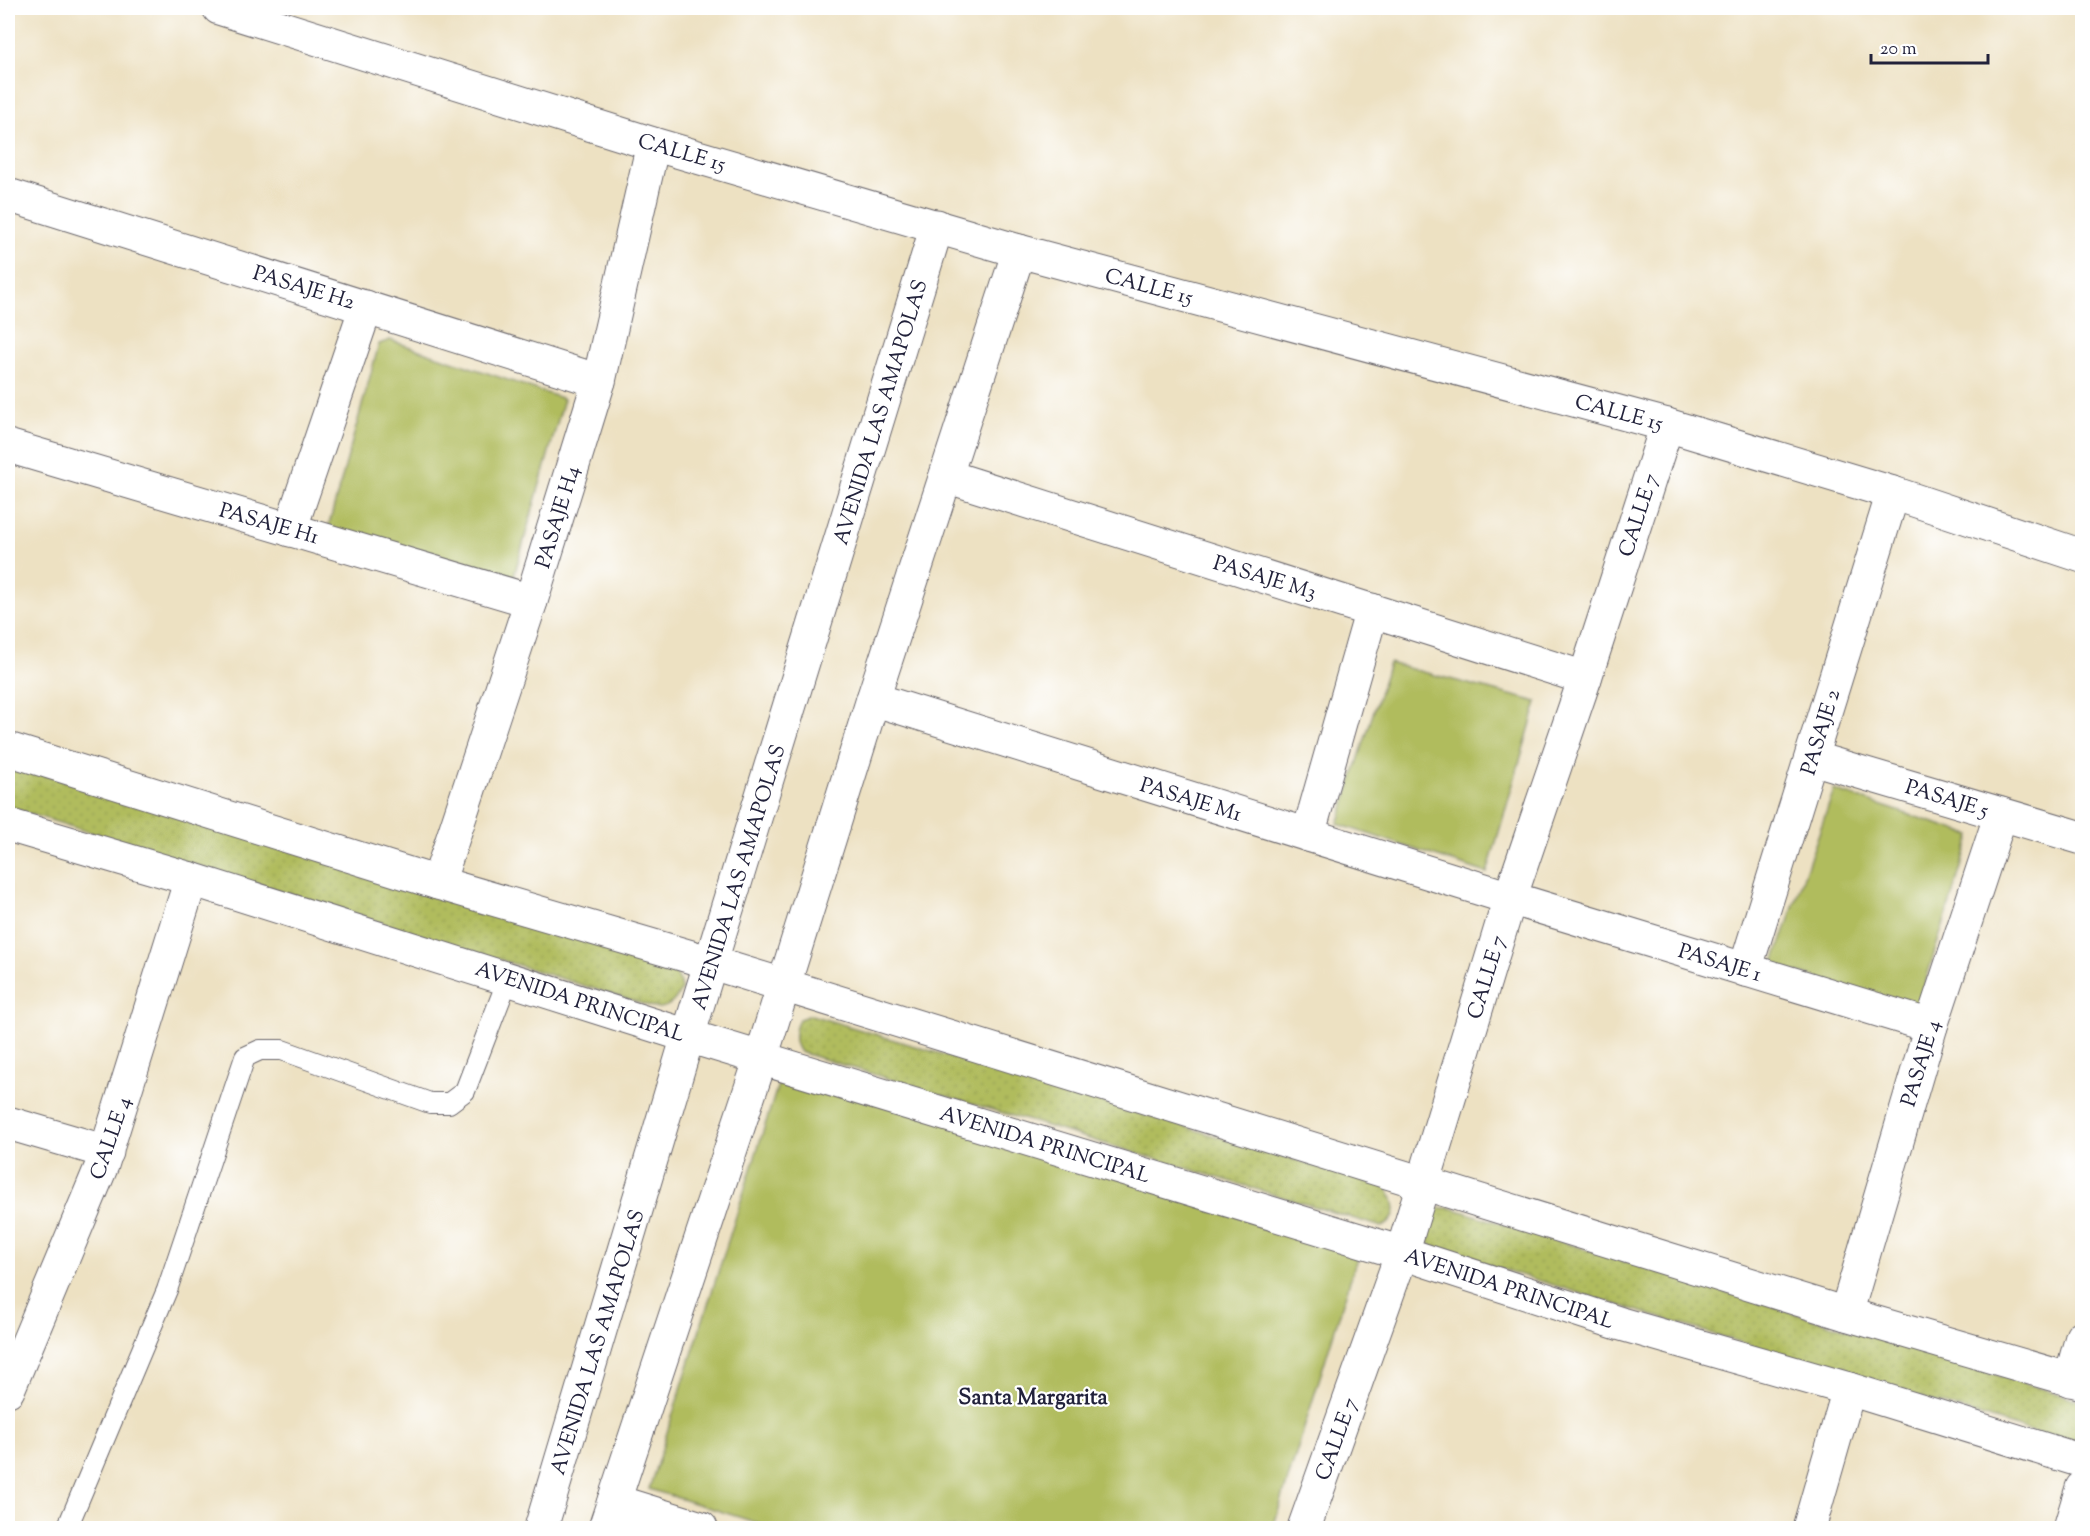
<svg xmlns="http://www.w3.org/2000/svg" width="2090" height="1536" font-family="'Sorts Mill Goudy',serif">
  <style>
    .grass { fill: url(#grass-dots); stroke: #696f4c; stroke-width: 1.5 }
    .green { fill: #b0bc5d; stroke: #696f4c; stroke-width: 1.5 }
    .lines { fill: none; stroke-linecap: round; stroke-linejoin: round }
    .service-casing { stroke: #69656a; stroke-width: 22 }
    .minor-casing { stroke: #69656a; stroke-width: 35 }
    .tertiary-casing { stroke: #69656a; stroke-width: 35 }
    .service { stroke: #fff; stroke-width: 20 }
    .minor { stroke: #fff; stroke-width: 33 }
    .tertiary { stroke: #fff; stroke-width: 33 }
    .labels { text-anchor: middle; stroke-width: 4.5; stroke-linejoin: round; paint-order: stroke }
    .street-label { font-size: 21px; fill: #22223b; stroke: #fff }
    .neighbourhood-label { font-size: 22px; font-weight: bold; fill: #22223b; stroke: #fff }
  </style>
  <defs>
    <pattern id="grass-dots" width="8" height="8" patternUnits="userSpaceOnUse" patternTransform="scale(1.5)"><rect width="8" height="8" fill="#b0bc5d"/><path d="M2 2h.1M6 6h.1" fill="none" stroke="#97a152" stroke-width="1.8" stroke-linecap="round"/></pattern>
  </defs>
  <rect width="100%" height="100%" fill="#fff"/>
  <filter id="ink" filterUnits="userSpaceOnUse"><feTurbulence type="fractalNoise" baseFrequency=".0167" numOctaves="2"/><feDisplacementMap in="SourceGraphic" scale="12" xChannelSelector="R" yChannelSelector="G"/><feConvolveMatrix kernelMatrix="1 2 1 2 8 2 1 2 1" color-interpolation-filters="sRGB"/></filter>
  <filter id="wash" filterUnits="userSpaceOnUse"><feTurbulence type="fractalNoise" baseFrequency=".008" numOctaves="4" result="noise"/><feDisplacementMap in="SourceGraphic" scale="24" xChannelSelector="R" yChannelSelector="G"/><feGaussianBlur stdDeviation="1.35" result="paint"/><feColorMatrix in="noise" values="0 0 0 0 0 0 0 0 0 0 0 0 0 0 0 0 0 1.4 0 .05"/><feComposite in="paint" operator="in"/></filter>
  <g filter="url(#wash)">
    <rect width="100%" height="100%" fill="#ede1c2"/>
    <g class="grass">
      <path d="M8,763L659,964C674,970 680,974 681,990C676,1000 668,1009 656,1008L8,807Z"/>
      <path d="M811,1015L1386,1187C1396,1200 1401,1219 1382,1227L800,1052C792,1042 794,1030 799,1019Z"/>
      <path d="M1441,1208H1451L2082,1401V1447L1433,1248C1424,1237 1423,1231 1426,1217L1433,1211Z"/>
    </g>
    <g class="green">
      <path d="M390,340L564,399L512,583L328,528L379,344Z"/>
      <path d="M1389,663L1537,702L1487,873L1338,824Z"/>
      <path d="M1834,790L1971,835L1917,1009L1773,965Z"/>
      <path d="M782,1072L1362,1242L1273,1528H774L649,1489Z"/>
    </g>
  </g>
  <g filter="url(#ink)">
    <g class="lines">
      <g class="service-casing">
        <path id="service" d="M67,1528L167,1290L245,1057L260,1050H282L430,1103H449L465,1091L508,979"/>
      </g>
      <g class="minor-casing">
        <g id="minor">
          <path d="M219,8L653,144L1019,251L1667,425L1893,493L2082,556"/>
          <path d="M8,195L599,381"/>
          <path d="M8,446L531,601"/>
          <path d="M946,476L1585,678"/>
          <path d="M290,530L366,307"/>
          <path d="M873,699L1510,898L1931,1026"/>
          <path d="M1812,758L2082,838"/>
          <path d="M1308,835L1372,610"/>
          <path d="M438,883L531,601L599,381L653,144"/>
          <path d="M1745,970L1893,493"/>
          <path d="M8,1123L107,1152"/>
          <path d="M1846,1314L1931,1026L2001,814"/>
          <path d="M2070,1380L2082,1337"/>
          <path d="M8,1390L102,1165L191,879"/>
          <path d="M614,1501L701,1528"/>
          <path d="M1304,1528L1402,1253L1510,898L1585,678L1667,425"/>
          <path d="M1809,1528L1849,1389"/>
          <path d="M2070,1528L2082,1488"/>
        </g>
      </g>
      <g class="tertiary-casing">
        <g id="tertiary">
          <path d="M8,749L438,883L712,963L1846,1314L2082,1383"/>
          <path d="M8,825L191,879L688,1036L1402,1253L1621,1324L1849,1389L2082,1461"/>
          <path d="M541,1528L688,1036L937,226"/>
          <path d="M605,1528L761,1058L873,699L1019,251"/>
        </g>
      </g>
      <use href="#service" class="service"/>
      <use href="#minor" class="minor"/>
      <use href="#tertiary" class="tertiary"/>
    </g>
  </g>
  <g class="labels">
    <g class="street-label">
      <text transform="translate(682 152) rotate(16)" y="7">CALLE 15</text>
      <text transform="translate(1149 286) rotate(15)" y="7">CALLE 15</text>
      <text transform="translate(304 287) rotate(17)" y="7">PASAJE H2</text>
      <text transform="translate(880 412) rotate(-73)" y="7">AVENIDA LAS AMAPOLAS</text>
      <text transform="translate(1619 412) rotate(15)" y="7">CALLE 15</text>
      <text transform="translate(1638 515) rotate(-72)" y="7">CALLE 7</text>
      <text transform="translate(557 517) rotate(-73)" y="7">PASAJE H4</text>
      <text transform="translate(269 523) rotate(16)" y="7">PASAJE H1</text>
      <text transform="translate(1265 577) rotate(17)" y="7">PASAJE M3</text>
      <text transform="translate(1820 732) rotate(-73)" y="7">PASAJE 2</text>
      <text transform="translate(1947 798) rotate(17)" y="7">PASAJE 5</text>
      <text transform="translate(1191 799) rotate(17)" y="7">PASAJE M1</text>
      <text transform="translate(738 877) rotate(-73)" y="7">AVENIDA LAS AMAPOLAS</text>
      <text transform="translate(1720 962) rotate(17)" y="7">PASAJE 1</text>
      <text transform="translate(1486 977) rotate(-73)" y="7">CALLE 7</text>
      <text transform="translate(580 1001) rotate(18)" y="7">AVENIDA PRINCIPAL</text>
      <text transform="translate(1920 1063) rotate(-73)" y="7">PASAJE 4</text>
      <text transform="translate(110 1138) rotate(-71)" y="7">CALLE 4</text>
      <text transform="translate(1045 1144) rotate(17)" y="7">AVENIDA PRINCIPAL</text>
      <text transform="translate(1509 1288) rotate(18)" y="7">AVENIDA PRINCIPAL</text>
      <text transform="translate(597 1342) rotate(-73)" y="7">AVENIDA LAS AMAPOLAS</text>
      <text transform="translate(1336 1439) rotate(-70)" y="7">CALLE 7</text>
    </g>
    <g class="neighbourhood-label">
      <text x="1033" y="1404">Santa Margarita</text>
    </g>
  </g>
  <rect width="2090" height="1536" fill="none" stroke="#fff" stroke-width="30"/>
  <path d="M1871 54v9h117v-9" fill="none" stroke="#22223b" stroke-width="3"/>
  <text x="1880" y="54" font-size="18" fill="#22223b" stroke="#ffffff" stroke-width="4.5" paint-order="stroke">20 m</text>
</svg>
